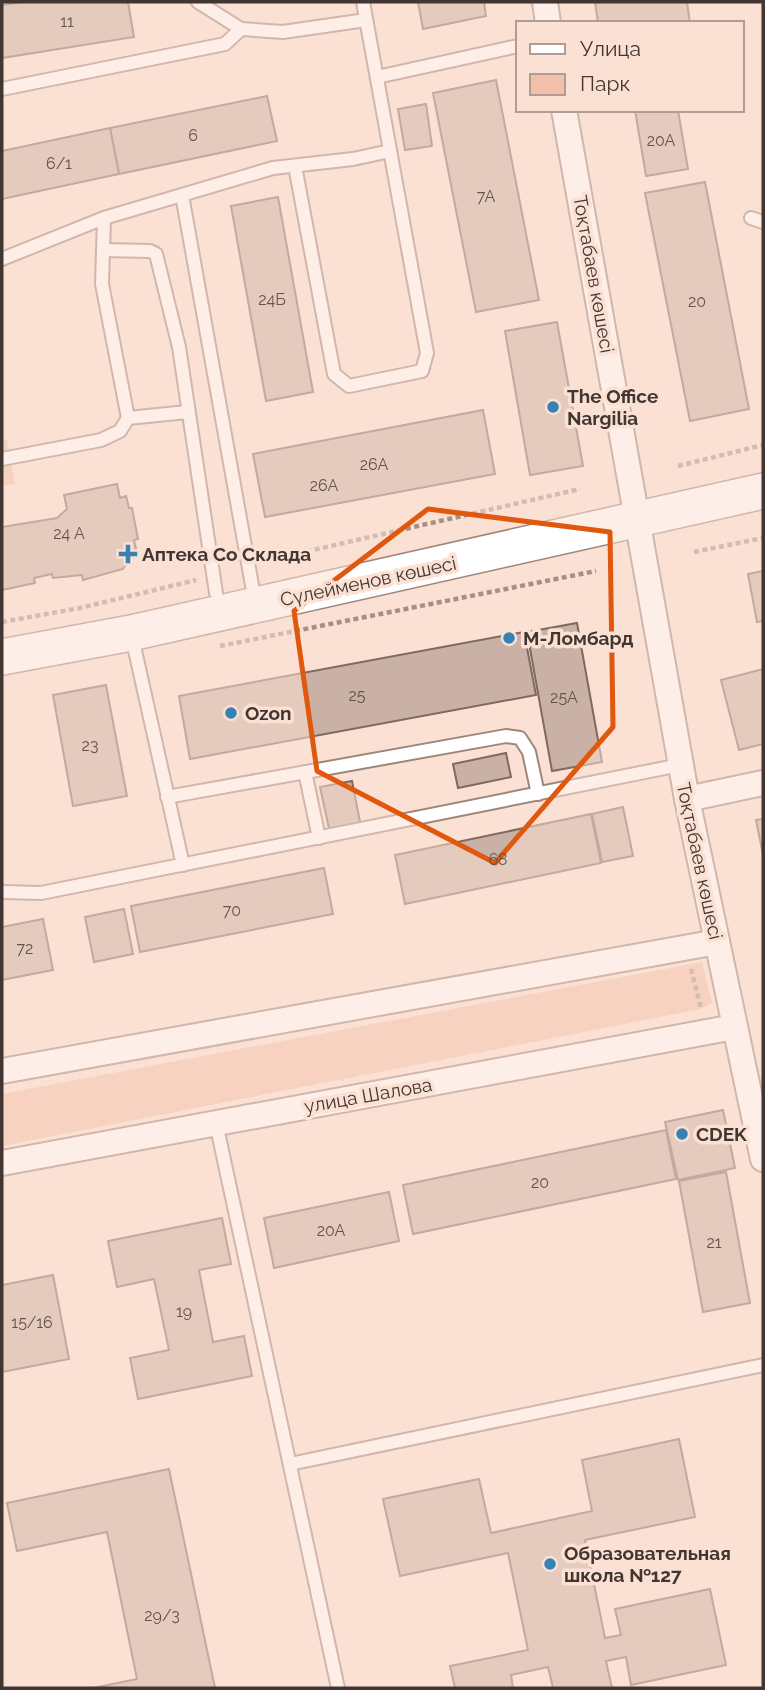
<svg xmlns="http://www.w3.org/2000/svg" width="765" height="1690" font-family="Raleway,sans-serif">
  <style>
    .green { fill: #f2c0a9 }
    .building { fill: #cab1a5; stroke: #80695e; stroke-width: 2 }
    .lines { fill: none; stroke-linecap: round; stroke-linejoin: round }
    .lane-casing { stroke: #9e867b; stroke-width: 16 }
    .street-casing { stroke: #9e867b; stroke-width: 28 }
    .secondary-casing { stroke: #9e867b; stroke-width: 38 }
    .path { stroke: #a39087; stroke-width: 4.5; stroke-dasharray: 5 3.5; stroke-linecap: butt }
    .lane { stroke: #fff; stroke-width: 12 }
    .street { stroke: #fff; stroke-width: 24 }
    .secondary { stroke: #fff; stroke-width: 35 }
    .marked { fill: none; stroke: #e0570e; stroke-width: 5; stroke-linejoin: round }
    .poi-dot { fill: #3682b5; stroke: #fbe0d4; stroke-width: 2.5 }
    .labels { text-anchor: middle; stroke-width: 7; stroke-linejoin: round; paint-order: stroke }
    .number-label { font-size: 16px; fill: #63554e }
    .street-label { font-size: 19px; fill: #413631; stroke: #fbe0d4 }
    .poi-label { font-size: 19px; font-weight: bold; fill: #413631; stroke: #fbe0d4; text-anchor: start }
  </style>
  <rect width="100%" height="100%" fill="#fbe0d4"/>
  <g class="green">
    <path d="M7,439L15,484L2,486V440Z"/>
    <path d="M702,962L712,1003L701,1009L2,1146V1094Z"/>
  </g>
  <g class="building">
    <path d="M22,2H128L134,37L2,58V5Z"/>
    <path d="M418,2H484L486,16L423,29Z"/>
    <path d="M595,2H687L690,23H598Z"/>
    <path d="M496,80L539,300L476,312L433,93Z"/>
    <path d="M267,96L277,141L119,174L110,128Z"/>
    <path d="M426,104L432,146L405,150L398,109Z"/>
    <path d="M635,110H678L688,169L646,176Z"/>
    <path d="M110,128L119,174L2,199V151Z"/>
    <path d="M705,182L749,409L690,421L645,193Z"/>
    <path d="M278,197L313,392L266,401L231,206Z"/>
    <path d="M557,322L583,466L530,475L505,331Z"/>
    <path d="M483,410L495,474L265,517L253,454Z"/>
    <path d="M117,484L120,498L126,496L129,508H132L138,539L134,540L136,549L123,569L83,580L82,575L53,578L52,574L34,578L35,583L2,590V527L57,518L67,509L64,495Z"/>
    <path d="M763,571V621L757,622L748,574Z"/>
    <path d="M577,623L602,762L552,771L527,632Z"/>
    <path d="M524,632L536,695L190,759L179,696Z"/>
    <path d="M763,669V744L739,750L721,680Z"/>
    <path d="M106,685L127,796L73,806L53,695Z"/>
    <path d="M506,753L511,777L458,788L453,764Z"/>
    <path d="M352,781L361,827L330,833L320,787Z"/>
    <path d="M623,807L633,856L602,862L592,814Z"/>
    <path d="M591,814L601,863L405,904L395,855Z"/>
    <path d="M763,819V855L756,820Z"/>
    <path d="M324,868L333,914L140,952L131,906Z"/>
    <path d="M124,909L133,954L94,962L85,917Z"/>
    <path d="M43,919L53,970L2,980V927Z"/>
    <path d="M723,1110L735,1168L678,1180L665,1122Z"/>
    <path d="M666,1130L676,1179L413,1234L403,1185Z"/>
    <path d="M726,1172L750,1303L703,1312L679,1181Z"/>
    <path d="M389,1192L399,1241L274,1268L264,1218Z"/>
    <path d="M222,1218L231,1264L199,1270L213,1342L244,1336L252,1376L138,1399L130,1358L169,1350L154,1279L117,1287L108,1241Z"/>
    <path d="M53,1275L69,1359L2,1372V1285Z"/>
    <path d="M679,1439L695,1517L585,1540L605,1638L621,1635L615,1609L710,1589L726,1665L631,1685L626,1657L606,1661L612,1688H553L548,1667L511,1675L513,1688H455L450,1666L528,1650L508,1553L400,1576L383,1499L479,1479L491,1533L592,1511L582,1460Z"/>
    <path d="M169,1469L215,1688H93L137,1679L107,1532L17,1551L7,1503Z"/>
  </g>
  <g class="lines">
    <g class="lane-casing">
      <g id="lane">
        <path d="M198,2L241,29L283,32L366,20"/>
        <path d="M377,77L518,46"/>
        <path d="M2,89L225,44L241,29"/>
        <path d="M295,166L334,374L349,386L422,371L427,353L363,2"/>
        <path d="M182,195L255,602"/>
        <path d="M751,218L763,222"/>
        <path d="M103,250L150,251L156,254L179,347L216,593"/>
        <path d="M2,259L104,218L273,168L353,159L390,151"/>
        <path d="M128,418L187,412"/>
        <path d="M2,459L101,440L120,431L128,418L102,284L104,218"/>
        <path d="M132,637L183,865"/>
        <path d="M305,772L319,838"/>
        <path d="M167,797L506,736L520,738L529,752L538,794"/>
        <path d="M2,892L41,893L680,765"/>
        <path d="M216,1123L338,1688"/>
        <path d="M290,1464L763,1365"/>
      </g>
    </g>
    <g class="street-casing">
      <g id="street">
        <path d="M545,2L548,23"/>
        <path d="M564,110L687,799L763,1159"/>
        <path d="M687,799L763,783"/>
        <path d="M2,1071L717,942"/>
        <path d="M2,1163L734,1027"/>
      </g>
    </g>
    <g class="secondary-casing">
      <path id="secondary" d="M2,657L131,633L763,491"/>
    </g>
    <g class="path">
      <path d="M678,466L763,445"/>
      <path d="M694,552L763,538"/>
      <path d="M265,561L580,489"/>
      <path d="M2,622L80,608L196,580"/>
      <path d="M220,646L596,571"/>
      <path d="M691,969L701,1008"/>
    </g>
    <use href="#lane" class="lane"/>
    <use href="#street" class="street"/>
    <use href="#secondary" class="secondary"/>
  </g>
  <path d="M0 0H765V1690H0ZM428,509L610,532L613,727L495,863L317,771L294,611Z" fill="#fbe0d4" fill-opacity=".55" fill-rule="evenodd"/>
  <path class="marked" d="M428,509L610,532L613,727L495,863L317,771L294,611Z"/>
  <g class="poi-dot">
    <circle cx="553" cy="407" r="7"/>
    <path d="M124.5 543.5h7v7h7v7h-7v7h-7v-7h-7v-7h7z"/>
    <circle cx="509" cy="638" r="7"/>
    <circle cx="231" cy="713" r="7"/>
    <circle cx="682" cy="1134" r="7"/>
    <circle cx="550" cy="1564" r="7"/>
  </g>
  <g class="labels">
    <g class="number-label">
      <text x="67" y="27">11</text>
      <text x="193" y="141">6</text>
      <text x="661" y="146">20А</text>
      <text x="59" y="169">6/1</text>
      <text x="486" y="202">7А</text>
      <text x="272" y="305">24Б</text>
      <text x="697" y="307">20</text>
      <text x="374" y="470">26А</text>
      <text x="324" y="491">26А</text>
      <text x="69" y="539">24 А</text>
      <text x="357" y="701">25</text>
      <text x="564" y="703">25А</text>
      <text x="90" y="751">23</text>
      <text x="498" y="865">68</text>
      <text x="232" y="916">70</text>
      <text x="25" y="954">72</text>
      <text x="540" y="1188">20</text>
      <text x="331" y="1236">20А</text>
      <text x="714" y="1248">21</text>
      <text x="184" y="1317">19</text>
      <text x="32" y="1328">15/16</text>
      <text x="162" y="1621">29/3</text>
    </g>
    <g class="street-label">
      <text transform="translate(594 274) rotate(80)" y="7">Тоқтабаев көшесі</text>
      <text transform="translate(368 581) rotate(-12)" y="7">Сүлейменов көшесі</text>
      <text transform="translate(700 861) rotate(78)" y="7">Тоқтабаев көшесі</text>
      <text transform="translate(368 1095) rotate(-10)" y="7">улица Шалова</text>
    </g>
    <g class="poi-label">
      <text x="567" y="403">The Office<tspan x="567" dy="22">Nargilia</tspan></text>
      <text x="142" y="561">Аптека Со Склада</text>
      <text x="523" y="645">М-Ломбард</text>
      <text x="245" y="720">Ozon</text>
      <text x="696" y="1141">CDEK</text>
      <text x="564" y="1560">Образовательная<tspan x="564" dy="22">школа №127</tspan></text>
    </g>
  </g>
  <rect width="765" height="1690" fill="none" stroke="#413631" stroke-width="7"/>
  <rect x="516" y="21" width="228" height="91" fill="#fbe0d4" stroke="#b19c93" stroke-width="2"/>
  <rect x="530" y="44" width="35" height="10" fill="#ffffff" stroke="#b19c93" stroke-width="2"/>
  <text x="580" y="56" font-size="21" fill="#413631">Улица</text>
  <rect x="530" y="74" width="35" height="21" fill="#f2c0a9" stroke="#b19c93" stroke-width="2"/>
  <text x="580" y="91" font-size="21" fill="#413631">Парк</text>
</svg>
